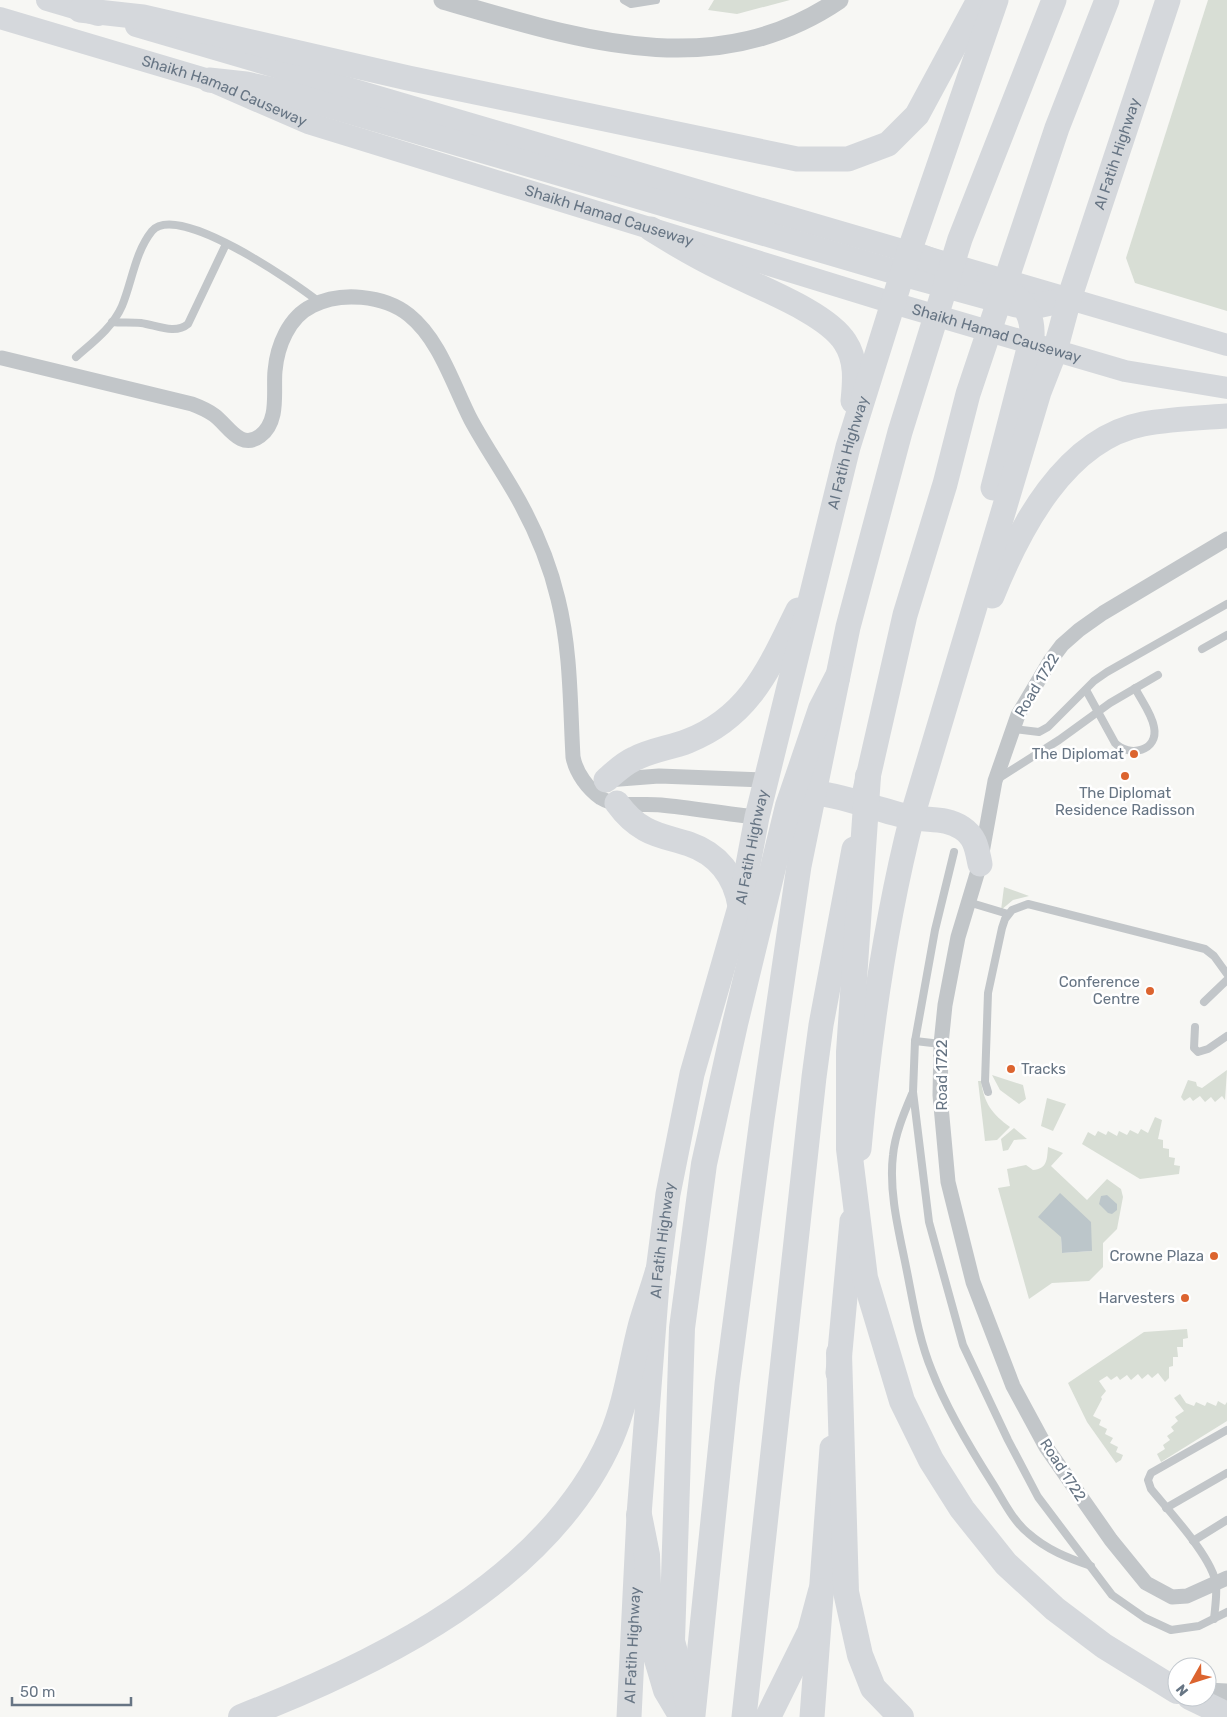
<svg xmlns="http://www.w3.org/2000/svg" width="1227" height="1717" font-family="Rubik,sans-serif">
  <style>
    .green { fill: #d8ded5; fill-rule: evenodd }
    .water { fill: #bcc6ca }
    .lines { fill: none; stroke-linecap: round; stroke-linejoin: round }
    .service { stroke: #c2c6c9; stroke-width: 8 }
    .minor { stroke: #c2c6c9; stroke-width: 15 }
    .tertiary { stroke: #c2c6c9; stroke-width: 19 }
    .secondary { stroke: #d5d8dc; stroke-width: 22 }
    .primary { stroke: #d5d8dc; stroke-width: 25 }
    .trunk { stroke: #d5d8dc; stroke-width: 26 }
    .poi-dot { fill: #dc642f; stroke: #fff; stroke-width: 2 }
    .labels { text-anchor: middle; stroke-width: 5; stroke-linejoin: round; paint-order: stroke }
    .street-label { font-size: 15px; fill: #677584; stroke: #fff }
    .poi-label { font-size: 15px; fill: #677584; stroke: #fff; text-anchor: end }
  </style>
  <rect width="100%" height="100%" fill="#f7f7f4"/>
  <g class="green">
    <path d="M714,0H790L737,14L708,10Z"/>
    <path d="M1208,0H1227V311L1135,283L1126,258Z"/>
    <path d="M1004,887L1029,896L1013,900L1001,910Z"/>
    <path d="M1227,1070L1225,1100L1222,1096L1215,1102L1211,1097L1205,1102L1200,1096L1193,1101L1190,1097L1184,1101L1181,1097L1188,1080L1196,1082L1197,1086L1202,1088Z"/>
    <path d="M992,1075L1023,1085L1026,1099L1019,1104L1000,1090Z"/>
    <path d="M978,1081H981C984,1103 992,1114 1010,1127L997,1140L985,1141Z"/>
    <path d="M1047,1098L1066,1104L1053,1131L1041,1126Z"/>
    <path d="M1155,1117L1162,1120L1158,1139L1163,1140V1148L1169,1149V1157L1175,1158L1174,1165L1180,1166L1179,1174L1140,1179L1082,1144L1088,1132L1095,1136L1098,1131L1106,1135L1108,1131L1117,1136L1119,1131L1127,1135L1130,1130L1138,1134L1141,1129L1148,1133Z"/>
    <path d="M1014,1128L1027,1139L1014,1140L1008,1150L1003,1151L1001,1139Z"/>
    <path d="M1048,1147L1063,1153L1051,1166L1087,1200L1107,1179L1121,1189L1123,1197L1117,1229L1103,1243V1267L1089,1281L1052,1283L1029,1299L998,1188L1010,1186L1007,1169L1026,1165L1033,1170C1047,1169 1047,1160 1048,1147ZM1061,1237L1092,1251L1062,1253Z"/>
    <path d="M1187,1329L1188,1338L1183,1339V1347H1177L1178,1357H1173V1366L1169,1367V1378L1165,1382L1158,1373L1152,1378L1148,1374L1142,1379L1138,1374L1131,1380L1127,1375L1120,1380L1117,1376L1111,1380L1107,1376L1099,1381L1106,1391L1101,1397L1102,1399L1093,1416L1101,1420L1099,1425L1107,1429L1105,1434L1113,1438L1110,1443L1118,1447L1116,1452L1123,1455L1121,1460L1116,1463L1087,1422L1068,1383L1144,1332Z"/>
    <path d="M1180,1394L1186,1403L1194,1406L1196,1402L1205,1406L1207,1402L1216,1406L1218,1401L1225,1405L1227,1402V1421L1161,1462L1157,1454L1165,1449L1163,1445L1170,1440L1167,1436L1174,1431L1171,1427L1178,1421L1175,1417L1184,1411L1174,1398Z"/>
  </g>
  <g class="water">
    <path d="M1060,1193L1091,1222L1092,1251L1062,1253L1061,1237L1038,1217Z"/>
    <path d="M1107,1195L1117,1204V1210L1112,1214L1108,1213L1099,1204L1101,1196Z"/>
  </g>
  <g class="lines">
    <g class="service">
      <path d="M624,0L631,4L656,0"/>
      <path d="M112,322C121,323 131,322 141,323C156,325 175,335 188,324L226,244"/>
      <path d="M76,357C93,342 113,327 122,306C132,282 135,252 152,231C177,201 295,283 319,302"/>
      <path d="M1202,649L1227,635"/>
      <path d="M1086,690L1115,743C1129,758 1159,751 1154,727C1152,714 1141,700 1135,688"/>
      <path d="M1013,729L1039,732L1048,727L1094,681L1107,672L1227,604"/>
      <path d="M999,778L1059,740L1110,703L1158,675"/>
      <path d="M954,852L935,930L915,1041L913,1092L929,1222L963,1345L1008,1440L1038,1497L1112,1595L1145,1618L1171,1630L1199,1626L1227,1612"/>
      <path d="M968,902L1008,914"/>
      <path d="M1204,1002L1227,980"/>
      <path d="M1195,1027L1194,1048L1198,1052L1208,1049L1227,1036"/>
      <path d="M915,1041L941,1044"/>
      <path d="M988,1092L985,1082L988,993L1002,928L1005,919L1012,910L1028,904L1205,949L1214,956L1227,974"/>
      <path d="M912,1094C904,1113 895,1134 893,1155C889,1188 897,1224 904,1257C912,1294 917,1335 932,1371C947,1410 970,1448 993,1484C1003,1500 1013,1521 1028,1533C1047,1550 1068,1558 1091,1566"/>
      <path d="M1166,1508L1227,1473"/>
      <path d="M1193,1541L1227,1520"/>
      <path d="M1214,1619C1215,1608 1217,1596 1216,1585C1214,1559 1168,1510 1151,1489L1148,1480L1151,1473L1227,1430"/>
    </g>
    <g class="minor">
      <path d="M2,358L192,404C200,407 207,410 214,415C228,425 240,451 260,436C280,421 273,391 275,371C277,346 289,317 312,306C340,291 384,295 409,315C440,340 453,385 471,420C484,444 499,466 513,490C533,524 549,561 558,599C571,651 570,704 573,757C576,773 588,789 601,798C617,808 643,803 661,805C693,808 725,814 757,817"/>
      <path d="M1227,539L1103,613L1079,630L1062,645L1050,661L1018,715L995,781L980,864L958,937L945,1005L941,1044L940,1095L948,1182L973,1282L1013,1386L1046,1447L1111,1540L1146,1583L1172,1597L1187,1596L1227,1578"/>
      <path d="M607,780L659,776L767,780"/>
    </g>
    <g class="tertiary">
      <path d="M443,0C576,38 713,86 839,0"/>
      <path d="M1207,1692L1227,1693"/>
    </g>
    <g class="secondary">
      <path d="M47,0L98,15"/>
      <path id="s1" d="M0,18L209,80L308,123L893,303L1125,371L1227,388"/>
      <path d="M136,26L1227,345"/>
    </g>
    <g class="primary">
      <path d="M80,10L143,17L408,78L797,159H848L888,144L917,115L979,0"/>
      <path d="M209,80L246,84L283,92L892,271L1016,305L1037,306L1069,299"/>
      <path d="M651,229C675,244 699,258 724,270C757,287 826,312 845,342C857,360 855,381 853,401"/>
      <path d="M909,252L965,273"/>
      <path d="M993,488L1032,337C1033,320 1028,307 1015,296"/>
      <path d="M992,596C1019,529 1065,439 1143,424C1170,419 1199,418 1227,416"/>
      <path d="M606,780C615,772 623,764 634,759C651,750 670,748 688,741C751,716 770,666 798,610"/>
      <path d="M797,793C835,790 874,810 910,817C928,821 946,817 962,828C976,837 977,850 980,864"/>
      <path d="M864,795L905,615L945,484L968,394L1057,128L1107,0"/>
      <path d="M617,803C625,814 634,823 645,829C659,837 675,839 689,844C718,854 735,876 740,906"/>
      <path id="s2" d="M859,1149C869,1038 884,926 912,817L1039,392L1055,351L1069,299L1168,0"/>
      <path d="M838,1373L852,1221"/>
      <path d="M693,1715L727,1384L762,1119L799,866L848,627L900,432L960,239L1054,0"/>
      <path id="s3" d="M629,1717L639,1515L658,1271L668,1194L692,1074L740,907L757,817L848,447L909,252L996,0"/>
      <path d="M744,1717L814,1077L821,1025L854,849"/>
      <path d="M812,1717L832,1448"/>
    </g>
    <g class="trunk">
      <path d="M868,776L849,1052V1149L865,1278L902,1401L931,1460L962,1509L1006,1564L1055,1609L1104,1646L1177,1691"/>
      <path d="M839,1353L846,1592L860,1655L873,1688L901,1717"/>
      <path d="M639,1515L647,1555L649,1614L653,1646L666,1690L682,1717"/>
      <path d="M1190,1697L1227,1715"/>
      <path d="M241,1717C380,1663 548,1581 611,1438C627,1401 631,1363 641,1325C646,1307 653,1289 658,1271"/>
      <path d="M692,1717L672,1641L682,1328L704,1164L735,1024L788,806L821,709L837,678"/>
      <path d="M768,1717L810,1632L821,1591"/>
    </g>
  </g>
  <g class="poi-dot">
    <circle cx="1134" cy="754" r="5"/>
    <circle cx="1125" cy="776" r="5"/>
    <circle cx="1150" cy="991" r="5"/>
    <circle cx="1011" cy="1069" r="5"/>
    <circle cx="1214" cy="1256" r="5"/>
    <circle cx="1185" cy="1298" r="5"/>
  </g>
  <g class="labels">
    <g class="street-label">
      <text dy="5" stroke="none"><textPath href="#s1" startOffset="236">Shaikh Hamad Causeway</textPath></text>
      <text dy="5" stroke="none"><textPath href="#s2" startOffset="1031">Al Fatih Highway</textPath></text>
      <text dy="5" stroke="none"><textPath href="#s1" startOffset="641">Shaikh Hamad Causeway</textPath></text>
      <text dy="5" stroke="none"><textPath href="#s1" startOffset="1046">Shaikh Hamad Causeway</textPath></text>
      <text dy="5" stroke="none"><textPath href="#s3" startOffset="1288">Al Fatih Highway</textPath></text>
      <text transform="translate(1037 685) rotate(-59)" y="5">Road 1722</text>
      <text dy="5" stroke="none"><textPath href="#s3" startOffset="882">Al Fatih Highway</textPath></text>
      <text transform="translate(942 1075) rotate(-90)" y="5">Road 1722</text>
      <text dy="5" stroke="none"><textPath href="#s3" startOffset="478">Al Fatih Highway</textPath></text>
      <text transform="translate(1063 1470) rotate(57)" y="5">Road 1722</text>
      <text dy="5" stroke="none"><textPath href="#s3" startOffset="72">Al Fatih Highway</textPath></text>
    </g>
    <g class="poi-label">
      <text x="1124" y="759">The Diplomat</text>
      <text x="1125" y="798" text-anchor="middle">The Diplomat<tspan x="1125" dy="17">Residence Radisson</tspan></text>
      <text x="1140" y="987">Conference<tspan x="1140" dy="17">Centre</tspan></text>
      <text x="1021" y="1074" text-anchor="start">Tracks</text>
      <text x="1204" y="1261">Crowne Plaza</text>
      <text x="1175" y="1303">Harvesters</text>
    </g>
  </g>
  <g transform="translate(1192 1682) rotate(231)"><circle r="24" fill="#ffffff" stroke="#c2c8ce"/>
  <path d="M0-4L9 19L0 12L-9 19Z" fill="#dc642f"/>
  <text y="-8" font-size="14" font-weight="bold" text-anchor="middle" fill="#677584">N</text>
  </g>
  <path d="M12 1697v8h119v-8" fill="none" stroke="#677584" stroke-width="2.5"/>
  <text x="20" y="1697" font-size="15" fill="#677584" stroke="#ffffff" stroke-width="4" paint-order="stroke">50 m</text>
</svg>
